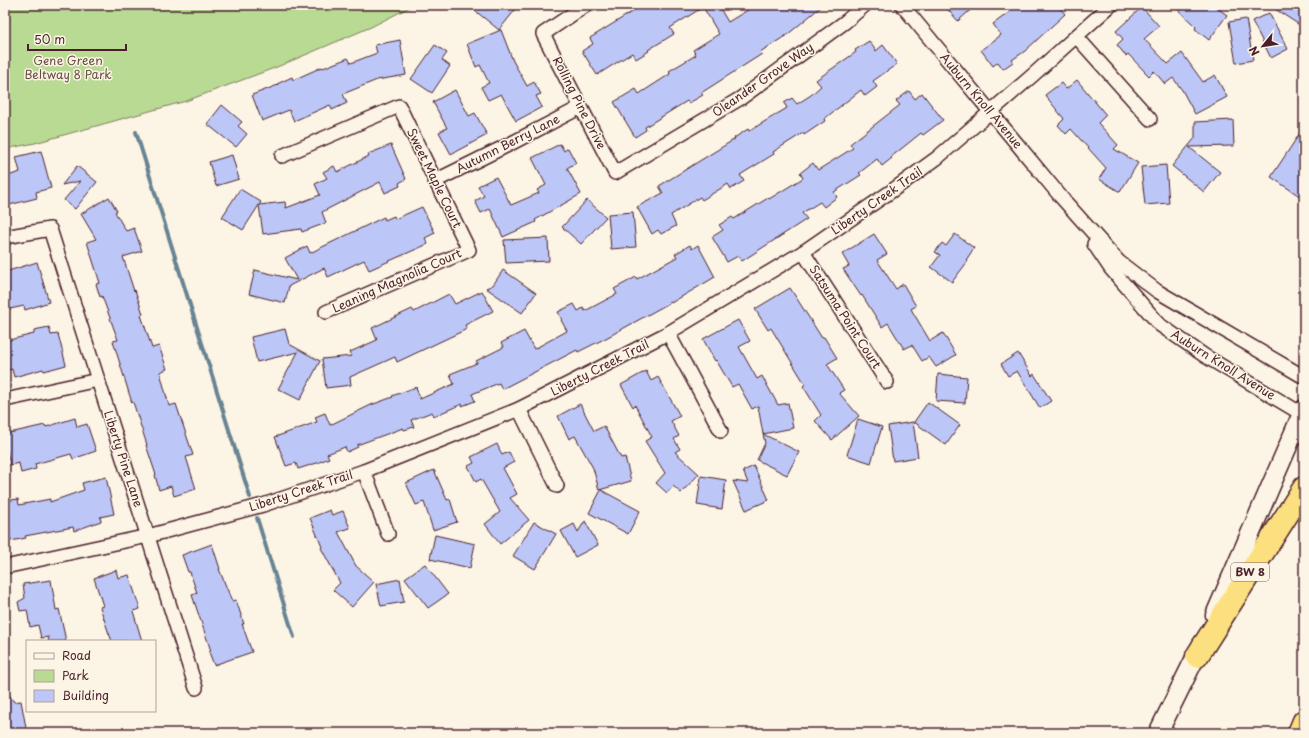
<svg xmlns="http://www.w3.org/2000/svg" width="1309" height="738" font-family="'Playpen Sans',sans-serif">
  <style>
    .green { fill: #b8da93; stroke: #817c5f }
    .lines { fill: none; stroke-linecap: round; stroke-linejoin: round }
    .stream { stroke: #678393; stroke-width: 4 }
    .building { fill: #bcc7f8; stroke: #4a1f2b }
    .street-casing { stroke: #4a1f2b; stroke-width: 16 }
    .secondary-casing { stroke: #4a1f2b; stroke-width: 21 }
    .highway-casing { stroke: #4a1f2b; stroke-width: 25 }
    .street { stroke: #fcf5e5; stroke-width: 13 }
    .secondary { stroke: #fcf5e5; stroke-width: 18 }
    .highway { stroke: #fce080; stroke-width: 22 }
    .labels { text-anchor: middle; stroke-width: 3; stroke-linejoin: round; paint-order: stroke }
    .shield { fill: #fcf5e5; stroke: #7f5f63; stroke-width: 1 }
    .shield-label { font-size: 11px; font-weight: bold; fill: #4a1f2b }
    .park-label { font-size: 12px; fill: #664e45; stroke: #fcf5e5 }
    .street-label { font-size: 12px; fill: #4a1f2b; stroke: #fcf5e5 }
  </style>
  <rect width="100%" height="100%" fill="#fcf5e5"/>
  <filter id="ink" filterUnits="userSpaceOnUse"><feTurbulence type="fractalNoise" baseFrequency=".025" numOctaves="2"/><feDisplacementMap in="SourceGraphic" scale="8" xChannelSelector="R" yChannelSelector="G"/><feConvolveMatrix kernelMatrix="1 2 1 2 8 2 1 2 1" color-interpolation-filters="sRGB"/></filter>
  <g filter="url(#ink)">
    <path class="green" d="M5,5H414L371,27L277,67L186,101L35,143L5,149Z"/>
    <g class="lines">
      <g class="stream">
        <path d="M136,132L250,497"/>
        <path d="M257,518L294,637"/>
      </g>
    </g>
    <g class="building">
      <path d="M468,5H509L515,10L499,30Z"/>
      <path d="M643,5H718L728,22L756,5H823L787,35L760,52L762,54L701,93L703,95L689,103L687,101L645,127L646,130L635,137L614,102L636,89L639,94L670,74L669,71L696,55L693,50L719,34L703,7L670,28L674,34L648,50L649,51L636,59L632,53L597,75L582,51L593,44L590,38Z"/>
      <path d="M944,5H976L958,21Z"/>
      <path d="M1005,5H1057L1065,14L1025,51L1012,60L1013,62L1003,69L998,62L993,66L981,50L1001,35L993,24L1011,11Z"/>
      <path d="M1173,5H1213L1227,15L1209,40L1195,29L1196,27Z"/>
      <path d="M1269,5H1304V28Z"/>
      <path d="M1142,7L1159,26L1144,39L1168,64L1182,53L1203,82L1215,75L1227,97L1195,114L1182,90L1173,78L1165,84L1154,71L1149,76L1128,54L1126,56L1117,45L1123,39L1116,31Z"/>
      <path d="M1269,13L1288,49L1271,58L1252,21Z"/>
      <path d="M1246,19L1253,60L1236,63L1229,22Z"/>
      <path d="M501,30L513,61L527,86L534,82L541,94L536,96L542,107L516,121L501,94L488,100L481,87L489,83L480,65L476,67L467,44Z"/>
      <path d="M400,40L406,75L377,80L343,94L347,103L332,110L330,105L294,121L289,110L262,121L252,95L278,85L277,84L292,77L293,80L322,67L323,68L348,58L351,63L377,53L375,45Z"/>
      <path d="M869,41L876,51L883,45L897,64L873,81L877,87L865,96L861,90L824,119L825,121L804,135L803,133L773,152L774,154L740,175L744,181L731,189L728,184L702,200L700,197L671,215L676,226L661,234L658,230L652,234L637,207L663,193L659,186L735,139L734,138L748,129L749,131L787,108L784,103L792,98L797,104L811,95L821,86L816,80L856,52L855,50Z"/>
      <path d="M435,45L447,53L442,60L450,66L432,93L411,79Z"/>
      <path d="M1077,80L1106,115L1098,123L1118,145L1114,149L1138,163L1120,192L1099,179L1106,168L1071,129L1066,134L1058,125L1064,119L1045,95L1061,83L1066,89Z"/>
      <path d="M455,90L469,116L475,113L487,135L451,154L439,132L447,128L433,102Z"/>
      <path d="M909,91L915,99L922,93L943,120L923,135L921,133L891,157L892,158L882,166L877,159L859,173L861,175L834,192L837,197L824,207L820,202L802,213L807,219L742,261L738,256L727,262L712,237L723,230L719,225L732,217L734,219L768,198L769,199L803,178L800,173L813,163L818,170L853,148L850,144L900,105L896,101Z"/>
      <path d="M222,105L242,122L238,126L247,134L236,147L207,124Z"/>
      <path d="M1233,120L1234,146L1189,147L1220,172L1204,192L1172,166L1195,138V122Z"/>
      <path d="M1304,127V199L1271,177Z"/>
      <path d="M560,144L564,151L568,148L576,163L567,168L581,194L535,220L536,222L503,237L490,209L481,213L475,201L484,196L478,186L496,177L511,205L539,193L537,190L546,185L532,158Z"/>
      <path d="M391,145L406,179L399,183L400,186L385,193L380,182L322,212L326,223L302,232L301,229L263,234L259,205L285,202L286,208L320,195L315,184L327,178L323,172L334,166L337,172L369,156L368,154Z"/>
      <path d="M41,151L51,188L36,192L37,198L5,206V177L20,172L16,157Z"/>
      <path d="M232,155L239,179L216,186L209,162Z"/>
      <path d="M1166,165L1169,203L1145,205L1141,167Z"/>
      <path d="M77,166L97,182L75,209L64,200L80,181L62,185Z"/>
      <path d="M240,189L261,202L243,230L222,217Z"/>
      <path d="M109,197L117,211L115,212L126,231L134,228L142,251L123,257L134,291L135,290L143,314L141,315L152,348L159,346L167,369L160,372L169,406L176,404L193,455L186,457L196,489L174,496L171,486L159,490L155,475H156L146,445H147L133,402L132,403L113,341L118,340L102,296L100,297L96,284L100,283L87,242L96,239L81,214Z"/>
      <path d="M587,200L606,217L581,244L562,227Z"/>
      <path d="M422,207L435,233L425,238L428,244L369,270L364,260L328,277L324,268L289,286L285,303L249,294L255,270L297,280L285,258L307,246L310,253L384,217L385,220L394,216L395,219Z"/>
      <path d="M633,212L636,247L611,249L608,214Z"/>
      <path d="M874,234L887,254L877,260L896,289L903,284L916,306L911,309L930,341L943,333L956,355L936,367L929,357L922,361L912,345L904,349L888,323L882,327L862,295L861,296L843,269L849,266L842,254Z"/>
      <path d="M955,234L974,248L966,260L968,261L952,282L931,267L940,255L935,252L942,243L946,246Z"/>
      <path d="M548,238L549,261L506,263L504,240Z"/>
      <path d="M690,245L692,249L698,245L715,277L671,303V302L606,338L578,352L577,350L502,389L499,383L472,394L475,401L462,406V404L434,416L432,412L411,420L414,427L404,430L403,428L357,445L358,447L347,452L345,447L327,454L329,458L317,463L298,469L296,463L286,466L275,437L317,422L315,417L325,413L330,425L371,405L393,397L392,396L416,387L420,399L454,384L450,374L477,363L476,361L504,347L501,343L524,331L534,349L567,331L561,320H562L558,312L574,304L578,311L583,308L585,311L617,294L614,289L636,277L637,279L677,257L675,254Z"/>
      <path d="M37,262L49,302L25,310L24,306L5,310V272Z"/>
      <path d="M503,270L536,293L522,313L486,288L493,285Z"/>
      <path d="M790,288L822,338L824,337L837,358L827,364L844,390L839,393L859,416L832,440L815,421L821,415L803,386L805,384L771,328L768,330L755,309Z"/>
      <path d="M482,291L493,311L465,325L467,329L397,362L395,357L350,377L351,385L326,388L322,359L352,356L350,352L377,340L372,328L412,309L414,312L449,294L455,304Z"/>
      <path d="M738,320L750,341L739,347L757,379L762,376L778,405L788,403L793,428L763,434L758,406L752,409L738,384L732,387L716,360L715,361L703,339Z"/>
      <path d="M49,327L51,335L58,334L66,365L44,371L43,369L14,377L12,369L5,371V341L34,334V330Z"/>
      <path d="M285,329L289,344L320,361L300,400L278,389L298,352L257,362L251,337Z"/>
      <path d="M1018,353L1032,376L1034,374L1051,401L1040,408L1017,371L1008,376L1001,364Z"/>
      <path d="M646,371L651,381L658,377L680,416L671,421L679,436L674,439L680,449L675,452L699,474L681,493L673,486L667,493L656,483L665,473L645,441L652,437L635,405L633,407L621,385Z"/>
      <path d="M938,374L967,377L965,403L936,401Z"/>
      <path d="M928,402L960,425L946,445L914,422Z"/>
      <path d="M580,404L594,431L604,426L621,458L625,457L631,481L599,490L593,468L575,436L569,439L558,416Z"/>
      <path d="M75,418L77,427L87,424L96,451L73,459L71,454L35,464L36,469L21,473L19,463L10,465L5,442V434L45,425L46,427Z"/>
      <path d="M858,419L882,427L871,463L847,455Z"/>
      <path d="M913,422L918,457L893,461L888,426Z"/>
      <path d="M763,434L799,452L787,475L757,460L765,443Z"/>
      <path d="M497,444L502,455L509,452L514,462L503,468L517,494L510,498L529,520L500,544L485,524L500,512L481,479L476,482L468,466L474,463L471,457Z"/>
      <path d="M754,466L769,500L746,510L733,481L748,483L743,471Z"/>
      <path d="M434,470L447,500L450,499L457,522L433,530L424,502L416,505L406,483Z"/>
      <path d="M701,476L726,480L722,509L697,505Z"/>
      <path d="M106,477L114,514L100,517L101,521L74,531L73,527L25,536L26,538L11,541L9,534L5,532V501L18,499L19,505L50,499V502L84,490L82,483Z"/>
      <path d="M601,490L640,511L628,534L589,513Z"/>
      <path d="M330,510L332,515L343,511L350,528L338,532L356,566L374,582L352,607L333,590L340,583L321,548L322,547L310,518Z"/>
      <path d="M585,521L598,545L575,557L561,531L574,524L578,532Z"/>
      <path d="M534,522L556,534L535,569L513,556Z"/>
      <path d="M435,535L475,544L470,568L430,559Z"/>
      <path d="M212,544L220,569H219L232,601L236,600L244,624H242L252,652L214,665L209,652L211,651L192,595L197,593L190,572H188L182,555Z"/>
      <path d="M425,564L448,594L428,608L405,578Z"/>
      <path d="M116,570L118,578L129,575L140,609L133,611L142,641H112L108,631L100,607L103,606L94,578Z"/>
      <path d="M400,579L404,602L381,606L376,584Z"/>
      <path d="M51,580L56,610L59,609L66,641H48L49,637L41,638L38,625L30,627L27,610L20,611L18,602L25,598L23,584Z"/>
      <path d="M5,689L14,702L21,701L27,733H5Z"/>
    </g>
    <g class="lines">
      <g class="street-casing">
        <g id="street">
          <path d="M586,5L543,34L615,173L741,98L845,22L865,5"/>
          <path d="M902,5L1061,197L1119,262L1157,291L1304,377"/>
          <path d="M1076,36L1150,119"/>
          <path d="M282,156L399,106L469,250L326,312"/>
          <path d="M435,181L508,145L581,107"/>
          <path d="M5,237L50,229L196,688"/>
          <path d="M1094,244L1111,269L1160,325L1205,356L1302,414"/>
          <path d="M803,252L887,382"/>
          <path d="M668,333L721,431"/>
          <path d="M5,400L98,380"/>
          <path d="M519,409L557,486"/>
          <path d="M364,471L388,534"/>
          <path d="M5,567L148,536L263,505L364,471L519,409L668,333L803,252L893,190L937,158L1033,75L1111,5"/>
        </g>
      </g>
      <g class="secondary-casing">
        <g id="secondary">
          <path d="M1215,615L1304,409"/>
          <path d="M1158,733L1202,644"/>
        </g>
      </g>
      <g class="highway-casing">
        <g id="highway">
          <path d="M1197,656L1304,488"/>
          <path d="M1299,733L1304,721"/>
        </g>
      </g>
      <use href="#street" class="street"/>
      <use href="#secondary" class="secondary"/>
      <use href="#highway" class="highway"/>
    </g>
  </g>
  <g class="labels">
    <rect class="shield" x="1231" y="563" width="38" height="18" rx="3"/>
    <g class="shield-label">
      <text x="1250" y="576">BW 8</text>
    </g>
    <g class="park-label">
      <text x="68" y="65">Gene Green<tspan x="68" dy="14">Beltway 8 Park</tspan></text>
    </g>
    <g class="street-label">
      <text transform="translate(763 80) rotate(-35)" y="4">Oleander Grove Way</text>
      <text transform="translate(981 101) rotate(50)" y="4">Auburn Knoll Avenue</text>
      <text transform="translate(579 103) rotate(63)" y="4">Rolling Pine Drive</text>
      <text transform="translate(508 144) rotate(-27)" y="4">Autumn Berry Lane</text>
      <text transform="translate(434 178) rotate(64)" y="4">Sweet Maple Court</text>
      <text transform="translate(877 201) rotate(-35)" y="4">Liberty Creek Trail</text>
      <text transform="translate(397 281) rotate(-24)" y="4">Leaning Magnolia Court</text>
      <text transform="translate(845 317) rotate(57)" y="4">Satsuma Point Court</text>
      <text transform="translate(1223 365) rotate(32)" y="4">Auburn Knoll Avenue</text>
      <text transform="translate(600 368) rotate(-27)" y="4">Liberty Creek Trail</text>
      <text transform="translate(123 459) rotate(72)" y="4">Liberty Pine Lane</text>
      <text transform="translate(301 491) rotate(-18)" y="4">Liberty Creek Trail</text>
    </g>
  </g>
  <rect width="1309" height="738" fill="none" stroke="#fcf5e5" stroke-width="20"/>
  <rect x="10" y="10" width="1289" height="718" fill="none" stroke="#4a1f2b" stroke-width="1.5" filter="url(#ink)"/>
  <rect x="26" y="640" width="130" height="72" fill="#fcf5e5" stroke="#b59f9b"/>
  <rect x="34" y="653" width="20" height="6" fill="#fcf5e5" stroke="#b59f9b"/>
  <text x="62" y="660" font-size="12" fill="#4a1f2b">Road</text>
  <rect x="34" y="670" width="20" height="12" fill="#b8da93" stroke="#b59f9b"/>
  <text x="62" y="680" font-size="12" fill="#4a1f2b">Park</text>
  <rect x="34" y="690" width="20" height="12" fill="#bcc7f8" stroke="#b59f9b"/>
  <text x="62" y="700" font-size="12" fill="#4a1f2b">Building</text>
  <g transform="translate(1263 46) rotate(240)" stroke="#fcf5e5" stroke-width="3" paint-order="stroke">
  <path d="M0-3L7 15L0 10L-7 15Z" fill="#4a1f2b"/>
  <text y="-6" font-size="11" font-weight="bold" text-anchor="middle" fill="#4a1f2b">N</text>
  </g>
  <path d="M28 44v6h98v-6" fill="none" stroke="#4a1f2b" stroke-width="2"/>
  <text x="34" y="44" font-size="12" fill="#4a1f2b" stroke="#fcf5e5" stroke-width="3" paint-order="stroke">50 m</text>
</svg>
